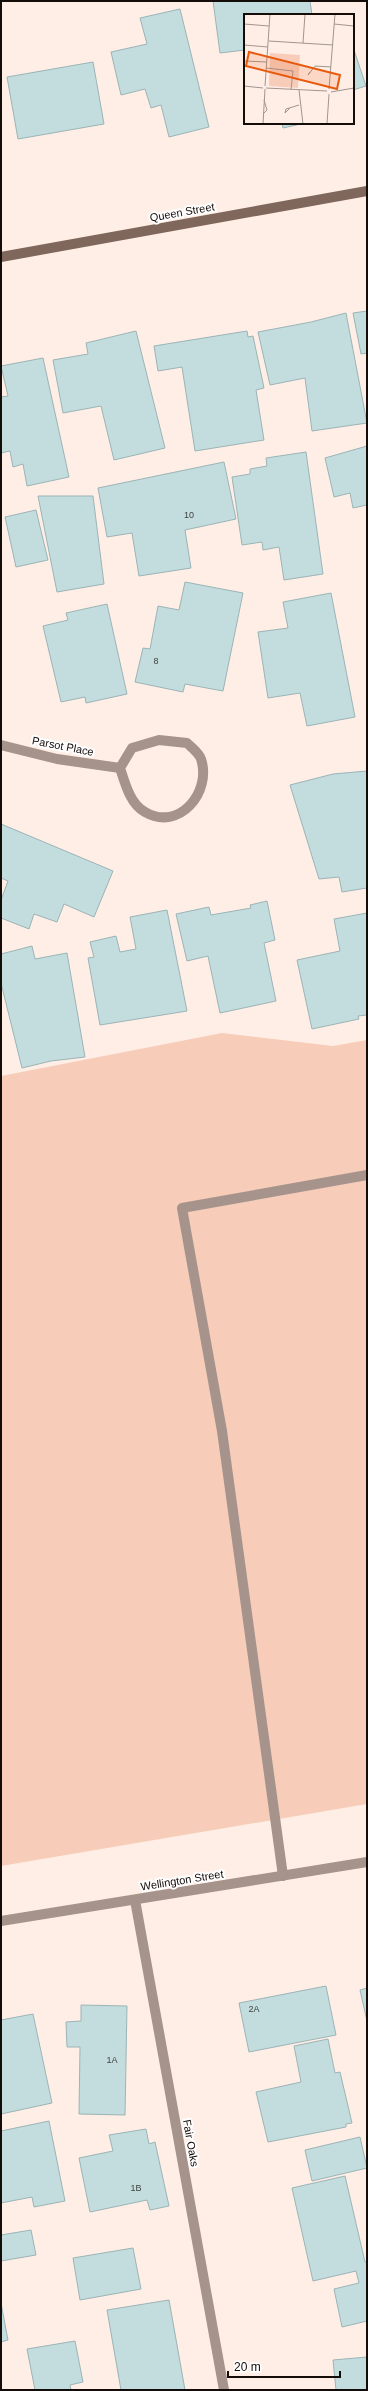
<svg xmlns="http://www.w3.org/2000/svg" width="368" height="2391" font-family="Helvetica,sans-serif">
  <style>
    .green { fill: #f7cdba }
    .building { fill: #c3dddf; stroke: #9bb4b6 }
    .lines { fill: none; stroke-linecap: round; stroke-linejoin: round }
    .lane { stroke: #a6948c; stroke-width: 10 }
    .street { stroke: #a6948c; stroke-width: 10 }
    .secondary { stroke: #80675c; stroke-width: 10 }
    .labels { text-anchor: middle; stroke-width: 4; stroke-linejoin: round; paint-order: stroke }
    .number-label { font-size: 9px; fill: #3f403e }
    .street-label { font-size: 11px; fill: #130c09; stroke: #fff }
    .inset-road { fill: none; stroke: #a1948e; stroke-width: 1 }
    .view { fill: #e8590c; fill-opacity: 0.15; stroke: #e8590c; stroke-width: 2 }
    .inset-edge { fill: none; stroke: #130c09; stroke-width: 2 }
  </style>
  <rect width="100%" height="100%" fill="#ffeee6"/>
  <path class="green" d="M222,1033L333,1046L367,1040V1804L1,1866V1076Z"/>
  <g class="building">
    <path d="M213,1H310L312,15H245V50L220,53Z"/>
    <path d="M180,9L209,127L169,137L161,105L151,108L145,89L121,95L111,52L147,44L140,18Z"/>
    <path d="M353,47L366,86L353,90Z"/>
    <path d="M93,62L104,124L18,139L7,77Z"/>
    <path d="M282,123H305L283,128Z"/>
    <path d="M367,311V353L361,354L353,313Z"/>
    <path d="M346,313L367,423L312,431L305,378L270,385L258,332L311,322Z"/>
    <path d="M136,331L165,448L114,460L101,406L63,413L53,360L88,354L86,343Z"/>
    <path d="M247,331L248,337L253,336L264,388L256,390L264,440L195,451L182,367L158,371L154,346Z"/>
    <path d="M43,358L69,477L27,486L23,464L13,467L10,451L1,453V397L8,396L1,366Z"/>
    <path d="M367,446V505L353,508L350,493L334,497L325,458Z"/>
    <path d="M306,452L323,574L284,580L279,547L263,550L262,542L242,545L232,477L250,474V469L267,466L266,458Z"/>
    <path d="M224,462L236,519L185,530L191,568L139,576L132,533L107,537L98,488Z"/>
    <path d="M38,496H93L104,584L57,592Z"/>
    <path d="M36,510L48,560L16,567L5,517Z"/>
    <path d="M185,582L243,593L223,691L185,684L183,692L135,682L143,648L150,649L158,606L179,610Z"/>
    <path d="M331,593L355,717L307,726L300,693L268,698L258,632L288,628L283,602Z"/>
    <path d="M107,604L127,694L86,703L85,697L61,702L43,626L68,620L66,613Z"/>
    <path d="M367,771V888L342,892L339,877L319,879L290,785L333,774Z"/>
    <path d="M1,824L113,871L94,917L64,904L57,922L34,914L29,929L1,918V900L8,881L1,878Z"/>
    <path d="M267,901L275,940L264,943L276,1001L220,1013L208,956L187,961L176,914L209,907L211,915L251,908L250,905Z"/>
    <path d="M167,910L187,1011L100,1025L88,958L94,957L90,942L116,936L120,952L136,949L130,917Z"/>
    <path d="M367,913V1015L358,1016L359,1019L312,1029L297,960L340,951L334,919Z"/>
    <path d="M32,946L35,959L67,953L85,1057L51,1061L22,1068L1,983V954Z"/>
    <path d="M326,1986L336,2035L249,2052L239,2003Z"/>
    <path d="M367,1988V2021L360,1990Z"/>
    <path d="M81,2005L127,2006L125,2115L79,2114L80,2047H67L66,2022L81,2021Z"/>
    <path d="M33,2014L52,2103L1,2114V2020Z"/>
    <path d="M328,2039L335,2073L340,2072L352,2123L346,2124V2127L268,2142L256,2092L301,2082L294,2046Z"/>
    <path d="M49,2121L65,2201L34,2207L32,2197L1,2203V2131Z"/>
    <path d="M146,2129L149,2144L155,2142L169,2206L150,2210L147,2200L90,2212L79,2158L113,2151L109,2135Z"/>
    <path d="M360,2137L367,2168L312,2181L305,2150Z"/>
    <path d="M345,2176L365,2262H367V2321L342,2327L334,2289L359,2283L356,2271L313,2281L292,2188Z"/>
    <path d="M31,2230L36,2255L1,2261V2235Z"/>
    <path d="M133,2248L141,2289L80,2300L73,2258Z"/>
    <path d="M169,2300L185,2390H121L107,2310Z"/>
    <path d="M1,2303L8,2340L1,2342Z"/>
    <path d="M75,2341L83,2382L70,2385L71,2390H35L27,2349Z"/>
    <path d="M367,2357V2390H336L333,2360Z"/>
  </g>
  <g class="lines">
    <path class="lane" d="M283,1876L222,1431L182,1208L367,1175"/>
    <g class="street">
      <path d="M159,740L187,743C191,747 199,753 201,759C212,792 179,832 145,812C130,804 125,783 120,768L132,748Z"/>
      <path d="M1,745L57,759L120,768"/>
      <path d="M135,1900L224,2390"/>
      <path d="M1,1921L367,1862"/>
    </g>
    <path class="secondary" d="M1,257L367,191"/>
  </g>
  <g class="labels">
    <g class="number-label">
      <text x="189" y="518">10</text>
      <text x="156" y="664">8</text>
      <text x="254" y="2012">2A</text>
      <text x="112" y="2063">1A</text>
      <text x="136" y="2191">1B</text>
    </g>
    <g class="street-label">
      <text transform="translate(182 212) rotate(-10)" y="4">Queen Street</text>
      <text transform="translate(63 746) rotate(11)" y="4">Parsot Place</text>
      <text transform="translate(182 1880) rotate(-9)" y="4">Wellington Street</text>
      <text transform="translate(191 2143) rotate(80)" y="4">Fair Oaks</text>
    </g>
  </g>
  <g transform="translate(244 14)">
    <rect width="110" height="110" fill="#ffeee6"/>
    <path d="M26,39L56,41L54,74L25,72Z" fill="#f7cdba"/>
    <path class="inset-road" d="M0,10L25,12M90,10L110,12M25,27L89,31M59,29L61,0M0,31L24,33M0,47L23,48M22,54L49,57L47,76M66,58L64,61L71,52L87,53M0,72L19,74M21,72L26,0M22,74L83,77M85,75L91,0M55,76L59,110M87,78L110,74M46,94L41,99L42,95L55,91M19,100L23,96L20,86M19,110L21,75M83,110L85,80"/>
    <path class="view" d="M5,38L96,61L93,75L2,52Z"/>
    <rect width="110" height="110" class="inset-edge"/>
  </g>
  <rect width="368" height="2391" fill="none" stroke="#130c09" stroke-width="4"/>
  <path d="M228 2371v6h112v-6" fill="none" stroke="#130c09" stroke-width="2"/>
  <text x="234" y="2371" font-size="12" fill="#130c09" stroke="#ffffff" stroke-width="3" paint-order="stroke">20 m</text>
</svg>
